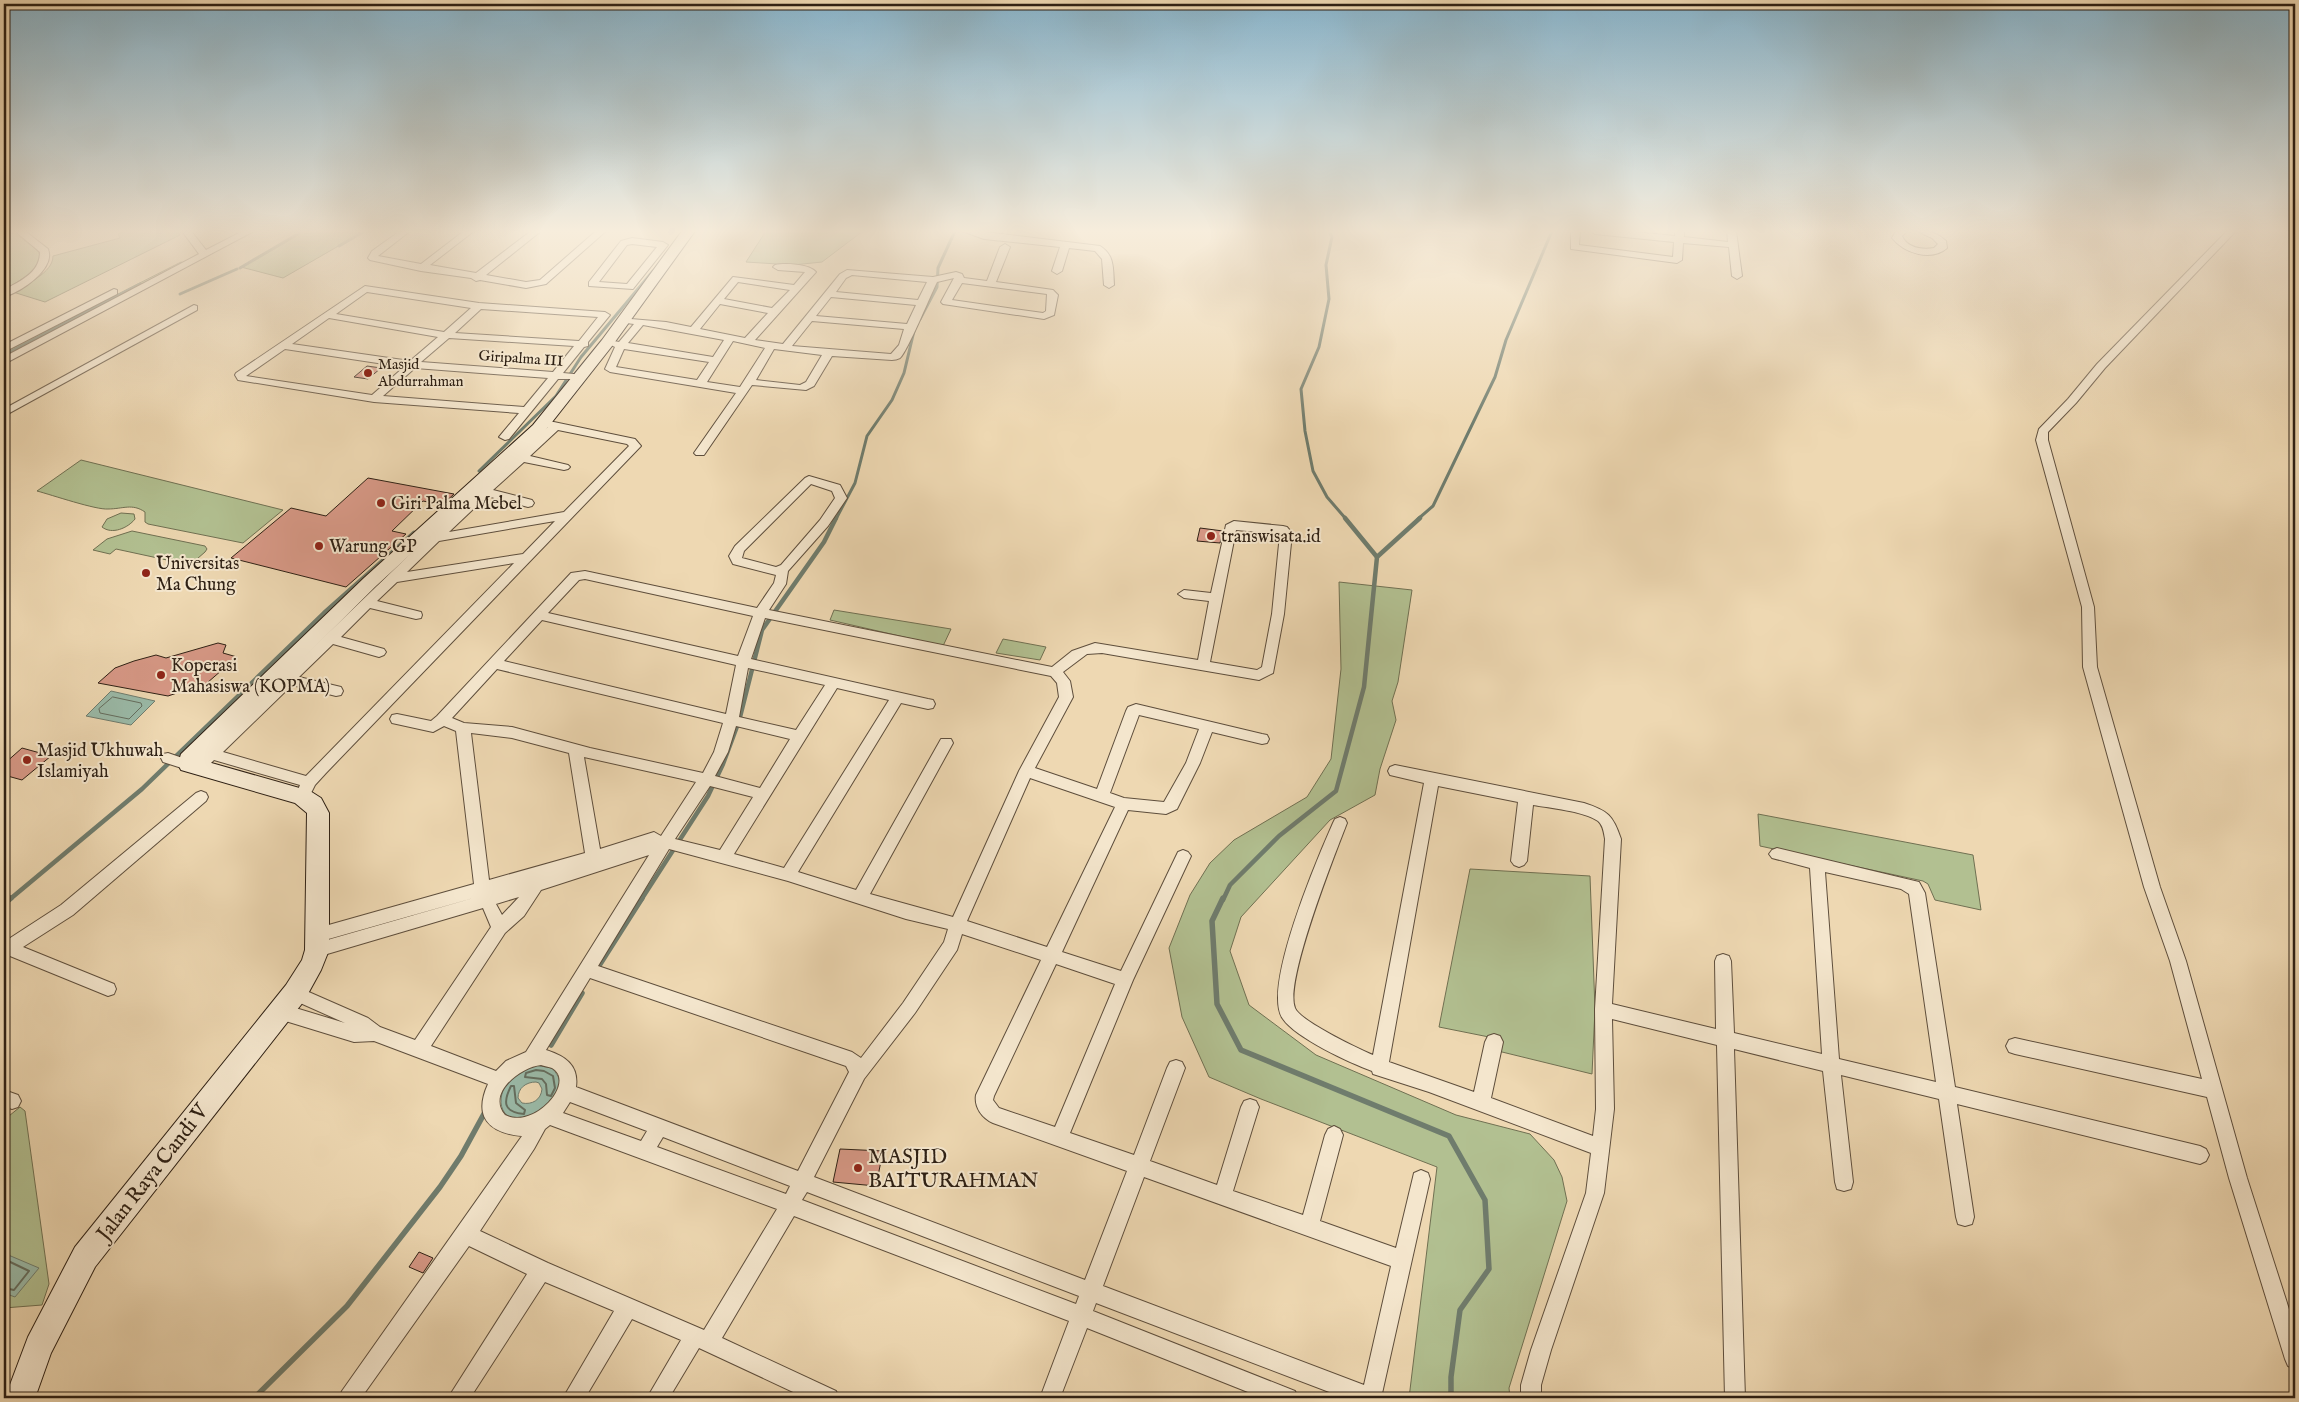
<svg xmlns="http://www.w3.org/2000/svg" width="2299" height="1402" font-family="'IM FELL English',serif">
  <style>
    .green { fill: #b2c091; stroke: #707052 }
    .water { fill: #9abaa8; stroke: #6f7c6d; fill-rule: evenodd }
    .lines { fill: none; stroke-linecap: round; stroke-linejoin: round }
    .shore-far1 { stroke: #646d5e; stroke-width: 1 }
    .shore { stroke: #646d5e; stroke-width: 2 }
    .stream-far2 { stroke: #6f7c6d; stroke-width: 3 }
    .stream-far1 { stroke: #6f7c6d; stroke-width: 4.5 }
    .stream { stroke: #6f7c6d; stroke-width: 5.5 }
    .building { fill: #d89987; stroke: #2e2014 }
    .street-casing { stroke: #5e4e3c; stroke-width: 2 }
    .secondary-casing { stroke: #2e2014; stroke-width: 2 }
    .street { fill: #f4e6cd; fill-rule: evenodd }
    .secondary { fill: #f4e6cd; fill-rule: evenodd }
    .poi-dot { fill: #8f2418; stroke: #f4e6cd; stroke-width: 2 }
    .labels { text-anchor: middle; stroke-width: 4; stroke-linejoin: round; paint-order: stroke }
    .far-street-label { font-size: 15px; fill: #2e2014; stroke: #f4e6cd }
    .far-poi-label { font-size: 15px; fill: #2e2014; stroke: #f4e6cd; text-anchor: start }
    .poi-label { font-size: 18px; fill: #2e2014; stroke: #f4e6cd; text-anchor: start }
    .near-poi-label { font-size: 21px; fill: #2e2014; stroke: #f4e6cd; text-anchor: start }
    .near-street-label { font-size: 21px; fill: #2e2014; stroke: #f4e6cd }
  </style>
  <rect width="100%" height="100%" fill="#eed8b2"/>
  <filter id="stains"><feTurbulence type="fractalNoise" baseFrequency=".004" numOctaves="4"/><feColorMatrix values="0 0 0 0 .2 0 0 0 0 .09 0 0 0 0 .02 0 0 0 .5 -.17"/></filter>
  <radialGradient id="worn" r=".72"><stop offset=".6" stop-color="#630" stop-opacity="0"/><stop offset="1" stop-color="#630" stop-opacity=".3"/></radialGradient>
  <g class="green">
    <path d="M4,231C14,231 20,237 28,243C32,246 40,251 40,257C41,269 13,285 4,290Z"/>
    <path d="M126,231H177L180,235L45,302L13,292C26,284 53,273 53,256L120,238L118,234Z"/>
    <path d="M304,231L361,233L283,278L241,267Z"/>
    <path d="M766,231H863L822,262L793,265L746,262Z"/>
    <path d="M181,262L185,263L4,358V352Z"/>
    <path d="M81,460L283,510L243,543L148,524L145,522V512C132,503 123,509 108,509C96,510 52,495 37,491Z"/>
    <path d="M121,513L134,514L135,519C128,528 112,535 102,527L107,519Z"/>
    <path d="M132,531L205,546L207,549L205,552L190,565L116,549L110,554L93,550L107,539Z"/>
    <path d="M1339,582L1412,590L1398,682L1392,701L1396,720L1380,769L1375,795L1330,820L1241,917L1230,951L1249,1005L1316,1055L1456,1115L1530,1134L1554,1160L1562,1177L1567,1201L1509,1388L1510,1398H1409L1437,1167L1261,1099L1209,1077L1182,1017L1169,948L1190,895L1210,863L1234,840L1307,797L1331,759L1341,669Z"/>
    <path d="M834,610L951,629L943,646L830,620Z"/>
    <path d="M1003,639L1046,647L1040,660L996,653Z"/>
    <path d="M1758,814L1973,855L1981,910L1935,900L1928,884L1923,881L1760,846Z"/>
    <path d="M1470,869L1590,876L1595,1009L1592,1074L1498,1051L1499,1039L1439,1027Z"/>
    <path d="M20,1107L25,1111L49,1284L42,1305L4,1308V1120Z"/>
  </g>
  <g class="water">
    <path d="M111,691L155,701L131,725L86,716Z"/>
    <path d="M535,1065L552,1068C560,1077 563,1085 555,1095C551,1100 546,1109 540,1113C538,1115 532,1116 529,1117C497,1127 493,1093 514,1075C520,1071 528,1068 535,1065ZM536,1082L539,1083L542,1089C541,1100 532,1105 522,1103L518,1098C518,1088 526,1082 536,1082Z"/>
    <path d="M6,1254L39,1268L15,1297L4,1293V1257Z"/>
  </g>
  <g class="lines">
    <path class="shore-far1" d="M113,697L141,703L142,706L129,719L100,713L99,709Z"/>
    <g class="shore">
      <path d="M536,1070L544,1071L553,1076L555,1088L551,1096L547,1095L546,1084L542,1079L525,1077L526,1073Z"/>
      <path d="M511,1086H514L516,1103L525,1110L524,1114C503,1112 503,1102 511,1086Z"/>
      <path d="M4,1259L29,1271L14,1290L4,1288"/>
    </g>
    <g class="stream-far2">
      <path d="M1329,231L1332,237L1326,265L1329,299L1319,347L1301,389L1305,431L1313,471L1327,497L1346,519"/>
      <path d="M339,246L363,232L360,231"/>
      <path d="M240,268L303,231"/>
      <path d="M180,294L237,269"/>
      <path d="M920,319L937,287L938,268L955,231"/>
      <path d="M4,355L140,284"/>
      <path d="M479,471L556,396L581,357L653,271"/>
      <path d="M836,519L855,483L867,436L892,400L904,373L914,331"/>
      <path d="M1418,519L1433,506L1495,377L1506,340L1552,231"/>
    </g>
    <g class="stream-far1">
      <path d="M1345,518L1377,557"/>
      <path d="M9,900L142,789L324,613L414,533"/>
      <path d="M641,900L708,796L723,764L739,721L762,630L824,542L836,518"/>
      <path d="M1223,900L1230,885L1279,836L1336,791L1364,687L1377,557L1420,518"/>
    </g>
    <g class="stream">
      <path d="M1223,898L1212,921L1217,1004L1241,1050L1449,1136L1485,1200L1489,1269L1460,1310L1451,1377V1398"/>
      <path d="M4,904L11,898"/>
      <path d="M600,964L642,898"/>
      <path d="M551,1045L582,993"/>
      <path d="M254,1398L347,1306L440,1187L461,1156L485,1112"/>
    </g>
  </g>
  <g class="building">
    <path d="M367,366L381,368L368,379L354,377Z"/>
    <path d="M368,478L454,494L442,505L423,501L392,531L406,534L346,587L231,558L291,508L326,516Z"/>
    <path d="M1200,528L1223,531L1220,543L1197,541Z"/>
    <path d="M218,643L226,645L223,653L237,657L207,683L168,696L98,683L115,668L134,661L156,655L166,658Z"/>
    <path d="M22,748L51,756L22,780L4,775V764Z"/>
    <path d="M840,1149L883,1151L876,1186L833,1182Z"/>
    <path d="M419,1252L433,1258L423,1273L409,1267Z"/>
  </g>
  <g class="lines">
    <g class="street-casing">
      <g id="street">
        <path d="M15,231H25L48,249C56,269 21,292 4,297V290C20,281 40,273 40,252Z"/>
        <path d="M182,231H191L206,250L243,231H254L4,364V357L199,254Z"/>
        <path d="M400,231H410L378,256L421,264L464,231H474L430,265L476,273L531,231H541L486,275L526,282L540,280L596,231H606L546,284L526,288L480,280L476,281L471,278L421,271L370,260L368,258L372,251Z"/>
        <path d="M962,231H977L1100,246C1115,255 1113,270 1114,285L1109,288L1104,285L1102,259L1095,251L1069,248L1062,271L1057,274L1052,271L1060,247L984,239Z"/>
        <path d="M1571,231H1580L1579,245L1673,257L1674,242L1595,234L1591,231H1625L1675,236V231H1684V237L1728,242L1727,231H1736L1742,276L1737,279L1732,276L1729,247L1683,243L1682,260L1677,263L1571,249Z"/>
        <path d="M1896,231H1907L1902,236C1907,248 1922,250 1934,248L1938,244L1932,238L1917,231C1930,231 1936,232 1946,241L1947,248C1931,262 1904,253 1892,238Z"/>
        <path d="M2227,231H2236L2105,368L2076,403L2048,432V440L2094,607L2097,667L2160,887L2186,961L2247,1178L2295,1328V1369L2288,1366L2285,1359L2229,1178L2207,1097L2015,1054L2009,1052L2006,1046L2009,1040L2015,1038L2202,1079L2170,961L2144,887L2083,667L2082,607L2036,440L2039,429L2068,399L2097,364Z"/>
        <path d="M632,238L663,242L668,245L633,289L589,286V282L621,241ZM632,244L657,247L627,284L599,282L627,245Z"/>
        <path d="M1005,244L1010,247L996,282L1053,290L1058,295L1054,315L1044,319L943,304L941,302L954,278L937,282C931,294 907,353 900,358C898,359 894,360 892,360L832,356L814,386L806,390L752,385L704,455H696L694,453L736,393L610,372L605,369L615,347L609,344L614,341L619,342L634,324L619,322V318L666,322L691,327L733,277L794,285L805,272L778,270L773,267L775,265C785,263 809,264 816,272L755,340L783,344L840,274L847,270L933,277L956,272L962,274L964,278L987,281L1000,247ZM852,275L927,282L918,300L836,292L846,278ZM738,282L790,290L772,308L724,299ZM962,283L1047,294L1046,311L1043,313L952,300ZM831,297L916,305L907,324L816,316ZM720,304L768,313L745,338L700,329ZM812,321L904,329L899,345L891,354L792,346ZM643,325L724,340L713,357L628,343ZM733,341L765,348L740,387L707,382ZM624,349L709,362L697,380L616,367ZM774,349L822,355L806,382L800,385L756,380Z"/>
        <path d="M365,286L479,303L605,312L610,315L588,342V346L584,347L563,373L584,375V379H558L509,439L505,440L499,437L519,413L374,402L238,380L235,375L236,373ZM367,292L471,308L444,332L336,314ZM481,309L598,317L579,341L455,333ZM329,318L438,337L410,361L292,344ZM449,338L574,346L553,372L421,362ZM285,349L404,367L372,395L246,376ZM415,368L548,378L524,407L383,396Z"/>
        <path d="M114,289L117,290V294L4,352V345Z"/>
        <path d="M194,305L197,306V310L4,416V409Z"/>
        <path d="M549,421L635,439L641,446L326,773L315,785L307,801L302,803L297,801L295,797L300,785L214,760L203,771L198,773L192,768L188,770L163,762L161,758L163,754L168,753L194,762L430,535L548,427L544,424ZM558,430L627,444L629,446L564,512L449,532L487,496L528,507L532,506L534,503L532,500L493,490L524,462L564,470L568,469L570,467L568,465L530,456ZM555,521L523,554L407,572L439,541ZM514,563L306,776L223,752L292,685L336,696L341,695L343,691L341,687L299,677L333,644L379,657L384,655L386,652L384,649L341,637L370,608L416,619L421,618L422,615L421,612L377,601L397,582Z"/>
        <path d="M809,476L840,485L847,498L828,526L788,571L786,584L769,610L1052,667L1072,651L1095,643L1198,660L1209,601L1184,598L1178,594L1184,590L1211,593L1226,525L1234,521L1283,526L1287,527L1292,533L1284,614L1273,673L1259,680L1102,653L1087,654L1063,672L1070,681L1073,697L1035,768L1097,789L1126,711L1128,707L1136,704L1262,734L1267,735L1269,739L1267,743L1262,744L1212,732L1200,763L1177,809L1166,814L1128,810L1062,952L1121,971L1178,852L1183,850L1188,852L1191,856L1133,980L1070,1133L1134,1155L1167,1068L1170,1062L1176,1060L1182,1062L1185,1068L1150,1161L1217,1185L1241,1107L1244,1101L1250,1099L1256,1101L1259,1107L1233,1191L1303,1215L1325,1135L1328,1129L1334,1126L1340,1129L1343,1135L1320,1221L1396,1248L1414,1173L1421,1170L1428,1173L1430,1179L1381,1398H1345L1096,1303L1093,1311L1295,1391L1298,1398H1263L1087,1328L1060,1398H1040L1069,1321L794,1216L722,1338L836,1391L839,1398H806L699,1348L669,1398H647L681,1340L632,1319L585,1398H563L614,1311L545,1282L470,1398H448L527,1274L469,1246L361,1398H339L342,1391L522,1136C489,1133 473,1117 488,1084L374,1041L354,1042L279,1019L273,1016L271,1011L273,1006L279,1003L345,1023L289,998L287,993L289,988L295,986L368,1018L380,1027L415,1040L491,927L483,908L317,957L311,955L309,950L311,945L317,943L477,897L318,942L312,940L310,935L312,930L318,928L474,884L456,731L444,726L433,732L392,723L390,719L392,715L397,714L431,721L437,716L571,573L585,571L757,608L774,583L776,575L733,564L729,556L735,546L805,478ZM811,484L832,491L835,498L820,520L781,565L776,567L742,558L744,551ZM1236,530L1280,534L1272,614L1262,667L1257,670L1210,662ZM585,579L753,616L738,656L548,613L579,580ZM765,618L1051,676L1057,683L1059,697L1019,771L953,917L870,894L953,743L951,739H941L856,890L798,872L901,703L928,709L933,708L935,704L933,700L928,699L751,659ZM542,620L736,665L726,714L504,661ZM748,668L825,685L796,730L739,717ZM497,669L723,723L714,752L703,773L590,748L512,727L464,723L452,718ZM837,688L889,700L784,868L734,854ZM1139,715L1199,729L1186,763L1164,802L1124,798L1110,793ZM736,726L790,739L760,788L715,776L728,752ZM471,733L512,738L569,753L585,853L489,880ZM584,757L696,782L661,836L654,832L600,849ZM1030,778L1115,807L1047,947L967,921ZM710,786L753,797L720,850L675,839ZM669,849L788,881L906,919L948,929L944,942L903,1003L861,1058L852,1052L598,966ZM649,855L526,1052L506,1061L496,1071L431,1046L505,933L524,916L541,890ZM519,897L502,915L496,904ZM962,934L1041,960L976,1095C974,1107 982,1118 993,1123L1127,1171L1085,1280L814,1177L864,1079L915,1013L957,950ZM1056,964L1115,984L1055,1127L999,1108L993,1100L994,1096ZM590,978L846,1066L849,1072L798,1171L576,1087C579,1065 565,1056 546,1050ZM541,1065C544,1066 549,1067 552,1068C577,1082 534,1130 505,1115C486,1093 521,1067 541,1065ZM570,1102L647,1131L641,1141L563,1113ZM550,1125L777,1209L704,1330L548,1263L480,1231L534,1149L545,1129ZM663,1137L790,1186L786,1194L657,1147ZM1144,1177L1391,1266L1364,1385L1103,1286ZM807,1192L1079,1296L1076,1304L802,1200Z"/>
        <path d="M1395,765L1584,803C1608,811 1613,815 1621,839L1612,1004L1716,1029L1715,961L1717,956L1723,954L1729,956L1731,961L1734,1033L1822,1054L1810,868L1772,858L1769,854L1772,850L1777,848L1919,882L1925,893L1955,1087L2200,1146L2206,1149L2209,1155L2206,1161L2200,1164L1957,1104L1974,1217L1972,1224L1965,1226L1958,1224L1956,1217L1939,1099L1841,1075L1853,1182L1851,1189L1844,1191L1837,1189L1835,1182L1823,1071L1734,1049L1745,1398H1725L1717,1045L1612,1019L1614,1109L1604,1193L1551,1350L1541,1385V1398H1521V1385L1531,1350L1586,1193L1591,1153L1429,1092L1373,1074L1372,1071C1350,1063 1296,1038 1283,1019C1261,990 1318,857 1333,823L1335,819L1340,817L1345,819L1347,823C1335,854 1284,982 1295,1008C1300,1021 1359,1049 1373,1055L1424,783L1390,775L1388,771L1390,767ZM1438,786L1518,802L1511,861L1514,865L1519,867L1524,865L1527,861L1533,805C1550,808 1583,811 1598,821C1603,825 1604,833 1605,839L1595,1009L1596,1109L1593,1136L1491,1098L1503,1042L1500,1036L1494,1034L1488,1036L1485,1042L1474,1092L1389,1062ZM1825,872L1901,889L1909,894L1936,1082L1839,1059Z"/>
        <path d="M201,791L206,793L208,797L206,801L73,915L23,947L114,984L116,989L114,994L108,996L10,956L4,958V942L61,905L196,793Z"/>
        <path d="M4,1090L18,1095L21,1101L18,1107L12,1109L4,1106Z"/>
      </g>
    </g>
    <g class="secondary-casing">
      <path id="secondary" d="M682,231H695L612,346L545,431L376,586L201,760L310,791L321,798L329,813V950L321,970L304,1001L95,1267L51,1353L35,1398H5L28,1337L75,1247L286,985L302,960L305,950L307,813L295,803L181,770L178,764L181,754L364,578L533,425L602,340Z"/>
    </g>
    <use href="#street" class="street"/>
    <use href="#secondary" class="secondary"/>
  </g>
  <linearGradient id="sky" x2="0" y2="1"><stop stop-color="#89b6ce"/><stop offset="0.54" stop-color="#f7eddc"/><stop offset="1" stop-color="#f7eddc" stop-opacity="0"/></linearGradient>
  <rect width="2299" height="428" fill="url(#sky)"/>
  <g class="poi-dot">
    <circle cx="368" cy="373" r="5"/>
    <circle cx="381" cy="503" r="5"/>
    <circle cx="1211" cy="536" r="5"/>
    <circle cx="319" cy="546" r="5"/>
    <circle cx="146" cy="573" r="5"/>
    <circle cx="161" cy="675" r="5"/>
    <circle cx="27" cy="760" r="5"/>
    <circle cx="858" cy="1168" r="5"/>
  </g>
  <g class="labels">
    <g class="far-street-label">
      <text transform="translate(521 358) rotate(4)" y="5">Giripalma III</text>
    </g>
    <g class="far-poi-label">
      <text x="378" y="369">Masjid<tspan x="378" dy="17">Abdurrahman</tspan></text>
    </g>
    <g class="poi-label">
      <text x="391" y="509">Giri Palma Mebel</text>
      <text x="1221" y="542">transwisata.id</text>
      <text x="329" y="552">Warung GP</text>
      <text x="156" y="569">Universitas<tspan x="156" dy="21">Ma Chung</tspan></text>
      <text x="171" y="671">Koperasi<tspan x="171" dy="21">Mahasiswa (KOPMA)</tspan></text>
      <text x="37" y="756">Masjid Ukhuwah<tspan x="37" dy="21">Islamiyah</tspan></text>
    </g>
    <g class="near-poi-label">
      <text x="868" y="1163">MASJID<tspan x="868" dy="24">BAITURAHMAN</tspan></text>
    </g>
    <g class="near-street-label">
      <text transform="translate(152 1172) rotate(-52)" y="7">Jalan Raya Candi V</text>
    </g>
  </g>
  <rect width="2299" height="1402" fill="none" stroke="#eed8b2" stroke-width="20"/>
  <rect x="5" y="5" width="2289" height="1392" fill="none" stroke="#2e2014" stroke-width="2.5"/>
  <rect x="10" y="10" width="2279" height="1382" fill="none" stroke="#2e2014"/>
  <rect width="100%" height="100%" filter="url(#stains)"/>
  <rect width="100%" height="100%" fill="url(#worn)"/>
</svg>
